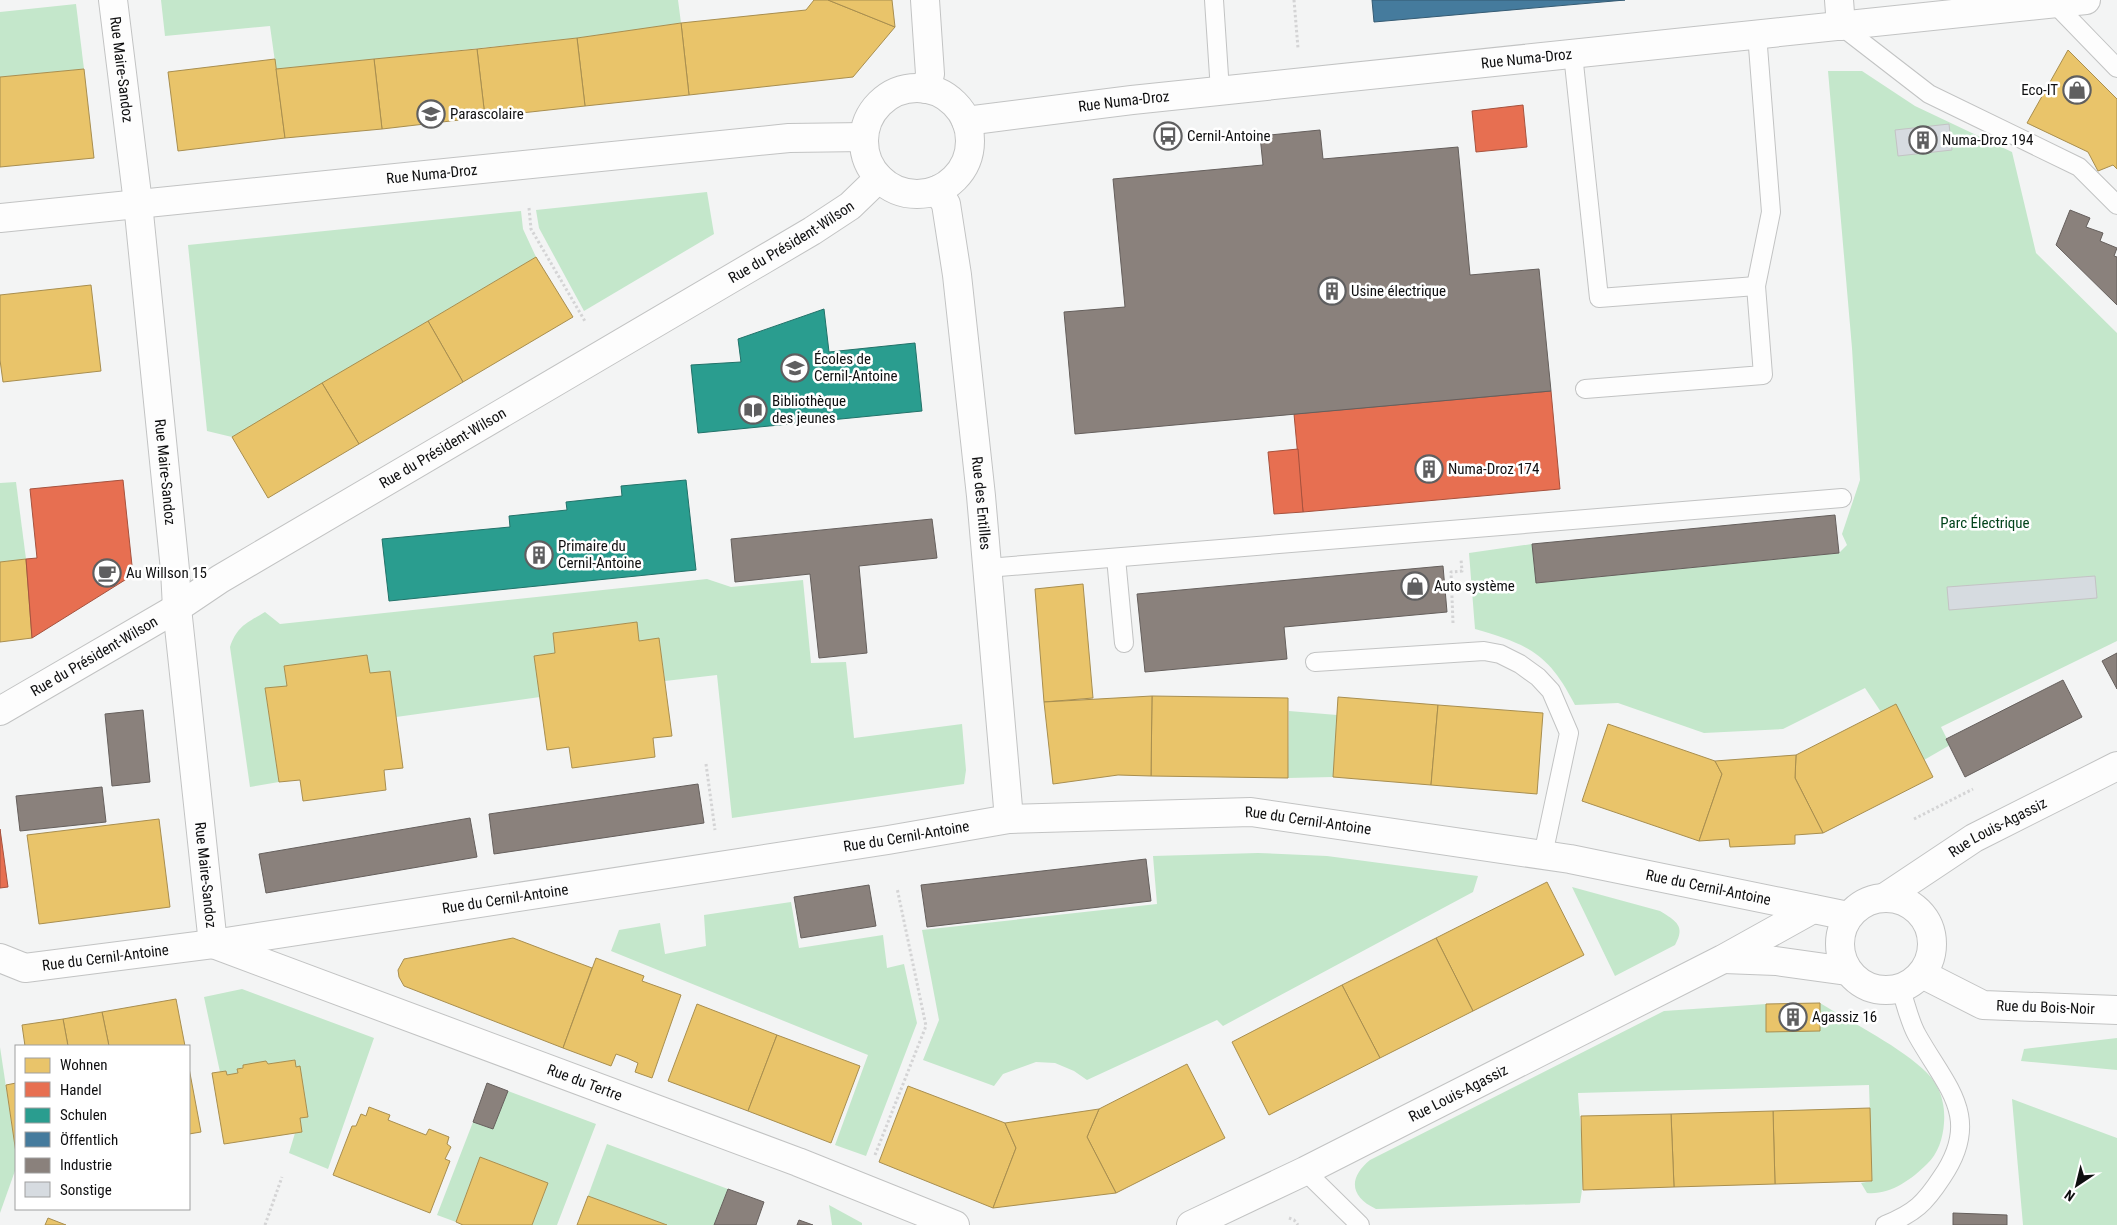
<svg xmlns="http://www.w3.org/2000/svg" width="2117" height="1225" font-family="'Roboto Condensed',sans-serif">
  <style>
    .green { fill: #c4e7cb }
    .homes { fill: #e9c46a; stroke: #a88e4f }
    .shops { fill: #e76f51; stroke: #a6523e }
    .schools { fill: #2a9d8f; stroke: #227269 }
    .public { fill: #457b9d; stroke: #355b73 }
    .industry { fill: #8a817c; stroke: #655f5c }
    .building { fill: #d6dbe0; stroke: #c3c3c4 }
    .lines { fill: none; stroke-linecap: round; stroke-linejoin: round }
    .service-casing { stroke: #c2c3c3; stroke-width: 20 }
    .minor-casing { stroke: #c2c3c3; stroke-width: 30 }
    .secondary-casing { stroke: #c2c3c3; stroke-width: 30 }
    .path { stroke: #d4d4d5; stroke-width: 3; stroke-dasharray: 2.5 2.5; stroke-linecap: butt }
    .service { stroke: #fdfdfd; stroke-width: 18 }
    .minor { stroke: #fdfdfd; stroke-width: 28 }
    .secondary { stroke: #fdfdfd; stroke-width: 28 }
    .labels { text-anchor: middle; stroke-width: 5; stroke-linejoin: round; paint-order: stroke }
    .street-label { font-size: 15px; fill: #0f0f10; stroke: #fff }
    .poi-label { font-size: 15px; fill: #0f0f10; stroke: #fff; text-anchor: start }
    .park-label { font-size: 15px; fill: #02441b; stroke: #fff }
  </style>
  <rect width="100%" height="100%" fill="#f3f4f4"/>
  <g class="green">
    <path d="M161,0H678L681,23L577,38L276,69L270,26L165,36Z"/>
    <path d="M76,4L84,69L0,77V12Z"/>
    <path d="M1828,71H1862L1915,106L2012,152L2036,253L2117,333V641L1941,727L1950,745L1924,760L1881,712L1865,688L1783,729L1704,733L1618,703L1575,705C1549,654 1530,645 1475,629L1469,553L1532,544L1536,583L1839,553L1847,545L1842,534L1860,480L1852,348Z"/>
    <path d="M707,192L714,234L584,311L539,228L536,210Z"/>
    <path d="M521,211L523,229L536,257L232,437L207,431L188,245Z"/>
    <path d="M16,482L26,559L0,562V483Z"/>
    <path d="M707,579L731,587L803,580L811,663L846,662L854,738L962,724L966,770L964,784L732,818L717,675L665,681L659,639L639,641L636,622L553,633L555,653L534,656L540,697L396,717L370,673L367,655L284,666L287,686L265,689L279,782L250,787L230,647C237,626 247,623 265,612L280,624Z"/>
    <path d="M1289,711L1337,715L1333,777L1288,778Z"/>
    <path d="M1258,853L1327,856L1478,876L1473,892L1223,1026L1217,1020L1087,1080L1074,1071L1055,1063L1036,1062L1003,1074L994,1086L923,1060L939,1020L922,930L1157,904L1153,856Z"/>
    <path d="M1572,887L1660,911C1676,921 1686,926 1675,945L1615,976Z"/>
    <path d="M791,902L799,948L883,935L887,968L904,964L917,1023L866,1156L835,1145L868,1055L611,951L619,930L660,923L665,954L706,946L704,915Z"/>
    <path d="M242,989L374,1038L328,1169L289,1153L295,1133L302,1131L300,1118L308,1117L300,1067H296L295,1060L268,1064L266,1061L237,1069L238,1073L227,1075L226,1071L220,1072L204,997Z"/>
    <path d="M1820,1003C1850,1022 1922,1057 1937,1086C1943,1098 1945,1110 1944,1123C1943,1138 1938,1154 1927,1164C1911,1180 1890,1195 1867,1193L1861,1183L1872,1181L1869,1085L1578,1093C1580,1129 1587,1167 1580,1203L1376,1209C1350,1197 1348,1178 1370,1160L1664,1011L1766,1004L1767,1031H1820Z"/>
    <path d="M2117,1038V1070L2021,1061L2024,1049Z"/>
    <path d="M0,1047L16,1153V1168L0,1213Z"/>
    <path d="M508,1091L596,1124L557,1225H532L548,1183L480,1157L456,1222L437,1215L473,1122L493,1129Z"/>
    <path d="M2012,1099L2117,1138V1225H2023Z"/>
    <path d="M607,1144L728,1189L714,1225H667L588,1196Z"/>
    <path d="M829,1205L862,1223V1225H832Z"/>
  </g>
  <g class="homes">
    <path d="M814,0H828L895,27L853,77L689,95L681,23L806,10Z"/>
    <path d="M828,0H892L895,27Z"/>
    <path d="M681,23L689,95L585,106L577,38Z"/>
    <path d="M577,38L585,106L485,117L477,49Z"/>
    <path d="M477,49L485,117L382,129L374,59Z"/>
    <path d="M2068,50L2117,99V169L2113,165L2098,171L2088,152L2027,123Z"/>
    <path d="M275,59L285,138L178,151L168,72Z"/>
    <path d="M374,59L382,129L285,138L276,69Z"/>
    <path d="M84,69L94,158L0,167V77Z"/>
    <path d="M536,257L573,317L463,382L428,321Z"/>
    <path d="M91,285L101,371L3,382L0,360V295Z"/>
    <path d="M428,321L463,382L359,444L322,383Z"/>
    <path d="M322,383L359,444L268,498L232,437Z"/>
    <path d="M26,559L32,638L0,642V562Z"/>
    <path d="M1083,584L1093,698L1044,702L1035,589Z"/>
    <path d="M637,622L639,641L659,638L672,736L653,738L655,757L572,768L569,747L547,750L534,656L555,653L553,633Z"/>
    <path d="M367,655L370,673L390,671L403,768L384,770L386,790L303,801L300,780L279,782L265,688L287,686L284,666Z"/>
    <path d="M1152,696L1288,698V778L1151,776Z"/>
    <path d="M1152,696L1151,776L1118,775L1053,784L1044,702Z"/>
    <path d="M1338,697L1438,705L1431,785L1333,777Z"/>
    <path d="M1896,704L1933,777L1823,833L1795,778L1796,755Z"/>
    <path d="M1438,705L1543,713L1537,794L1431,785Z"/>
    <path d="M1608,724L1715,761L1722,774L1699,841L1582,801Z"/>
    <path d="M1796,755L1795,778L1823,833L1795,835V844L1730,847L1729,839L1699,841L1722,774L1715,761Z"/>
    <path d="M159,819L170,907L39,924L27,835Z"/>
    <path d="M1547,882L1584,955L1473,1011L1436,938Z"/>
    <path d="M513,938L592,968L563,1048L404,986L399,977L398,970L404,959Z"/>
    <path d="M1436,938L1473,1011L1380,1058L1342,985Z"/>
    <path d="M596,958L644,976L642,981L681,995L652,1078L635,1072L638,1063L627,1058L616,1054L611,1066L563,1048Z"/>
    <path d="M1342,985L1380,1058L1269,1115L1232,1042Z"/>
    <path d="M176,999L185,1046H109L102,1012Z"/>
    <path d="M1820,1003V1031L1766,1032V1004Z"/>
    <path d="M697,1004L777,1035L748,1111L668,1081Z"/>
    <path d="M102,1012L109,1046H68L63,1019Z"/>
    <path d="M63,1019L68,1046H25L22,1025Z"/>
    <path d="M777,1035L860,1066L831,1143L748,1111Z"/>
    <path d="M295,1060L296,1067L300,1066L308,1117L300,1118L302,1132L224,1144L212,1073L226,1071L227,1075L238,1073L237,1069L243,1068V1065L266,1061L268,1064Z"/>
    <path d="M1187,1064L1225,1138L1116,1193L1087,1137L1099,1109Z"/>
    <path d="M189,1068L201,1132L189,1134Z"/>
    <path d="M16,1083V1153L6,1085Z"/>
    <path d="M908,1086L1005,1123L1016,1148L993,1208L879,1162Z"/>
    <path d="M369,1107L390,1115L388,1120L426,1135L429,1129L449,1137L447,1144L451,1147L445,1159L450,1161L430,1213L333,1175L352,1126H356L361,1114L366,1116Z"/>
    <path d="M1870,1108L1872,1181L1775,1184L1773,1111Z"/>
    <path d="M1099,1109L1087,1137L1116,1193L993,1208L1016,1148L1005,1123Z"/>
    <path d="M1773,1111L1775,1184L1674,1187L1671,1114Z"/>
    <path d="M1671,1114L1674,1187L1583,1190L1581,1116Z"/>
    <path d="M480,1157L548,1183L532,1225H463L456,1222Z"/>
    <path d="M588,1196L667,1225H577Z"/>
    <path d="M48,1218L66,1225H45Z"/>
  </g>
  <g class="shops">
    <path d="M1523,105L1527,147L1476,152L1472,111Z"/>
    <path d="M1551,391L1560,489L1303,512L1294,414Z"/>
    <path d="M1298,449L1303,512L1274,514L1268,452Z"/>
    <path d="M123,480L133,575L32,638L26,559L37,558L30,489Z"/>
    <path d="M0,829L8,887L0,888Z"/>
  </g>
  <g class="schools">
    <path d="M824,309L829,352L915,343L922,411L698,433L691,365L741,362L738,339Z"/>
    <path d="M686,480L696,570L389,601L382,539L510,527L509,516L567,510L566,502L622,496L621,486Z"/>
  </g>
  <path class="public" d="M1372,0H1625L1374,22Z"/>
  <g class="industry">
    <path d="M1320,130L1323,159L1458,147L1470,275L1539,269L1551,391L1075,434L1064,312L1125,307L1113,179L1263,165L1260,136Z"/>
    <path d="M2070,210L2090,218L2086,227L2103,233L2100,241L2117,248L2114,256L2117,257V305L2056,245Z"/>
    <path d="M1835,515L1839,553L1536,583L1532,544Z"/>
    <path d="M932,519L937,558L859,566L867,653L819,658L810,574L735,582L731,539Z"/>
    <path d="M1443,566L1447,612L1284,627L1287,659L1145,672L1137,594Z"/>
    <path d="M2117,653V689L2102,661Z"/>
    <path d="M2063,680L2082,717L1965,777L1946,739Z"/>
    <path d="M143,710L150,782L112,786L105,714Z"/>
    <path d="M698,784L704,823L494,854L489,814Z"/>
    <path d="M102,787L106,822L20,831L16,796Z"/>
    <path d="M470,818L477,857L266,893L259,854Z"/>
    <path d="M1146,859L1151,901L927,927L921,885Z"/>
    <path d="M869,885L876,926L801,938L794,897Z"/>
    <path d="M487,1083L508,1091L493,1129L473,1122Z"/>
    <path d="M728,1189L764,1202L756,1225H714Z"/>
    <path d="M1953,1213L2007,1215V1225H1953Z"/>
    <path d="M799,1220L813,1225H797Z"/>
  </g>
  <g class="building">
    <path d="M1949,124L1952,150L1898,156L1895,130Z"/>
    <path d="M2095,576L2097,598L1949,610L1947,587Z"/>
  </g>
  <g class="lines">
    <g class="service-casing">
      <g id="service">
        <path d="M1214,0L1220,91"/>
        <path d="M2054,3L2117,68"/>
        <path d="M1841,26L1929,94L2079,167L2117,205"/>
        <path d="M1573,54L1599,298L1756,286"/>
        <path d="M1585,389L1763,375L1756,286L1771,212L1757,34"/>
        <path d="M1116,558L1124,643"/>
        <path d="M987,568L1842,498"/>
        <path d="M1315,662L1484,651L1500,654L1520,664L1538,677L1551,691L1569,733L1543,855"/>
        <path d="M1305,1171L1360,1225"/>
        <path d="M1885,1225C1915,1213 1925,1203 1942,1177C1983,1117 1946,1087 1917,1035C1909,1021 1906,1003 1900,988"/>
      </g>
    </g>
    <g class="minor-casing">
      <g id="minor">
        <path id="s1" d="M113,0L138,203L175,570L177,608L213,944L798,1162L955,1225"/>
        <path d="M925,0L930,74L926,89"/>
        <path d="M1839,0L1841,26"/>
        <path id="s2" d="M937,190L946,204L957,275L981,496L1009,819"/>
        <path id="s3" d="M0,711L177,608L220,579L812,231L850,206L879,178"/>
        <circle cx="1886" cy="944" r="46"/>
        <path id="s4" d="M1884,898L1974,838L2117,766"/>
        <path id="s5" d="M0,958L25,968L213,944L888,840L1009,819L1251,812L1570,859L1848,916"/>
        <path d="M1724,959L1776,961L1847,971"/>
        <path id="s6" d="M1922,974L1983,1005L2117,1010"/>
        <path id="s7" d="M1191,1225L1305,1171L1723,959L1813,909"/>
      </g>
    </g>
    <g class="secondary-casing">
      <g id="secondary">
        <circle cx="917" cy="141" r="53"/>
        <path id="s8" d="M966,121L1132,100L2086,0"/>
        <path id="s9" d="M0,218L789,138L864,137"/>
      </g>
    </g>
    <g class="path">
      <path d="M1294,0L1298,48"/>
      <path d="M529,208L531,229L586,323"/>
      <path d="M1453,623L1451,572L1462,571L1461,559"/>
      <path d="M706,764L715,830"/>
      <path d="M1914,819L1973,789"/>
      <path d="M875,1155L926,1026L897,888"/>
      <path d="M1289,1218L1294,1220L1298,1225"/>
      <path d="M265,1225L282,1177"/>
    </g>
    <use href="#service" class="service"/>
    <use href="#minor" class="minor"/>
    <use href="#secondary" class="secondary"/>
  </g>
  <defs>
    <g id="shop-ring" transform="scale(1.4375)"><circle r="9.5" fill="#fff" stroke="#5f5f60" stroke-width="1.5"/><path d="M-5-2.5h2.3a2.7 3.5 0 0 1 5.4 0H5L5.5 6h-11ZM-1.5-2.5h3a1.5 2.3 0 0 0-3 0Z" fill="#5f5f60"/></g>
    <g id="school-ring" transform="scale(1.4375)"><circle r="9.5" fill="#fff" stroke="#5f5f60" stroke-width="1.5"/><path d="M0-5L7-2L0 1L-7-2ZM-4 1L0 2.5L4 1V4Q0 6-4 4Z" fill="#5f5f60"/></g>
    <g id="bus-ring" transform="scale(1.4375)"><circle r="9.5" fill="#fff" stroke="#5f5f60" stroke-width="1.5"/><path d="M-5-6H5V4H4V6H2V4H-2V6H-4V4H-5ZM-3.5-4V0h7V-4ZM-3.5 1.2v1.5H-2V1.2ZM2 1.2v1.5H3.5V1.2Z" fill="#5f5f60"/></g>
    <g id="building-ring" transform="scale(1.4375)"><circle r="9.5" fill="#fff" stroke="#5f5f60" stroke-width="1.5"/><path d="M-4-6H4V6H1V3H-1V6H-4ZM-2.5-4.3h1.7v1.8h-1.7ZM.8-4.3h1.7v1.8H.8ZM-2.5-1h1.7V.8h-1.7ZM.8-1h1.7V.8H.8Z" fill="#5f5f60"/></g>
    <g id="library-ring" transform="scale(1.4375)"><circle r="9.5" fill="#fff" stroke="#5f5f60" stroke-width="1.5"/><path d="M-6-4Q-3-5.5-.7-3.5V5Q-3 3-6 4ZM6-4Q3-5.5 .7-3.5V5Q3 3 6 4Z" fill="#5f5f60"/></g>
    <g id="cafe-ring" transform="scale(1.4375)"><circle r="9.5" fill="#fff" stroke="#5f5f60" stroke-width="1.5"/><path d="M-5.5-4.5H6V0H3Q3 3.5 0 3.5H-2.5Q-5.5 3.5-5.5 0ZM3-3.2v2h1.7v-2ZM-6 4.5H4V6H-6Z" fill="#5f5f60"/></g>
  </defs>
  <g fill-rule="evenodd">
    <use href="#shop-ring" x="2077" y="90"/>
    <use href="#school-ring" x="431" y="114"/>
    <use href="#bus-ring" x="1168" y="136"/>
    <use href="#building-ring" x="1923" y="140"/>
    <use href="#building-ring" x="1332" y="291"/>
    <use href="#school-ring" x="795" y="368"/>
    <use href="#library-ring" x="753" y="410"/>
    <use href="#building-ring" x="1429" y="469"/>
    <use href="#building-ring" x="539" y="555"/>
    <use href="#cafe-ring" x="107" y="573"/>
    <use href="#shop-ring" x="1415" y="586"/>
    <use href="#building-ring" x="1793" y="1017"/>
  </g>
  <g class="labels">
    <g class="street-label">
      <text dy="5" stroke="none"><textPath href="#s8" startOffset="564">Rue Numa-Droz</textPath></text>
      <text dy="5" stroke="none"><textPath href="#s1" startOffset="70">Rue Maire-Sandoz</textPath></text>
      <text dy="5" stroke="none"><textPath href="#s8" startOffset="159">Rue Numa-Droz</textPath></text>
      <text dy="5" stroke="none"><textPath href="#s9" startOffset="434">Rue Numa-Droz</textPath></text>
      <text dy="5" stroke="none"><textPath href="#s3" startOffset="920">Rue du Président-Wilson</textPath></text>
      <text dy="5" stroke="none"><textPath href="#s3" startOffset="515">Rue du Président-Wilson</textPath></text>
      <text dy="5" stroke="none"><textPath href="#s1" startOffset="475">Rue Maire-Sandoz</textPath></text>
      <text dy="5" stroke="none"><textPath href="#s2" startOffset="318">Rue des Entilles</textPath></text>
      <text dy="5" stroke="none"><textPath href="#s3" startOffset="109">Rue du Président-Wilson</textPath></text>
      <text dy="5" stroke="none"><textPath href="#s5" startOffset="1322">Rue du Cernil-Antoine</textPath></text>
      <text dy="5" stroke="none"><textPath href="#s4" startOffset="134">Rue Louis-Agassiz</textPath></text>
      <text dy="5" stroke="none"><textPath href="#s5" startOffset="918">Rue du Cernil-Antoine</textPath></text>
      <text dy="5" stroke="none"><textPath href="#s1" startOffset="880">Rue Maire-Sandoz</textPath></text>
      <text dy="5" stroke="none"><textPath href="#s5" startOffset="1728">Rue du Cernil-Antoine</textPath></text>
      <text dy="5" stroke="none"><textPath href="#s5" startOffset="512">Rue du Cernil-Antoine</textPath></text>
      <text dy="5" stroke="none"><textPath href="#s5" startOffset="108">Rue du Cernil-Antoine</textPath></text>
      <text dy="5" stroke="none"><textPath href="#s6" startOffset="131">Rue du Bois-Noir</textPath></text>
      <text dy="5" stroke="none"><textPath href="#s1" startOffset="1346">Rue du Tertre</textPath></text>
      <text dy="5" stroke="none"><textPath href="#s7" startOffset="298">Rue Louis-Agassiz</textPath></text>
    </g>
    <g class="poi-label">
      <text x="2058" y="95" text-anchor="end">Eco-IT</text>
      <text x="450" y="119">Parascolaire</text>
      <text x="1187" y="141">Cernil-Antoine</text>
      <text x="1942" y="145">Numa-Droz 194</text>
      <text x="1351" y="296">Usine électrique</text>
      <text x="814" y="364">Écoles de<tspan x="814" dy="17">Cernil-Antoine</tspan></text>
      <text x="772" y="406">Bibliothèque<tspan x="772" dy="17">des jeunes</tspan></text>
      <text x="1448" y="474">Numa-Droz 174</text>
      <text x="558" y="551">Primaire du<tspan x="558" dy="17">Cernil-Antoine</tspan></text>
      <text x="126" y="578">Au Willson 15</text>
      <text x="1434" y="591">Auto système</text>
      <text x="1812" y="1022">Agassiz 16</text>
    </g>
    <g class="park-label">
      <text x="1985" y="528">Parc Électrique</text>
    </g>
  </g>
  <rect x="15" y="1045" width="175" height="165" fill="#ffffff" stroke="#9f9f9f"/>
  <rect x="25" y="1058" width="25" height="15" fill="#e9c46a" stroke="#9f9f9f"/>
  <text x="60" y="1070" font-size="15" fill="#0f0f10">Wohnen</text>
  <rect x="25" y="1082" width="25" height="15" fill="#e76f51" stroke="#9f9f9f"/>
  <text x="60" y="1095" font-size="15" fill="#0f0f10">Handel</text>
  <rect x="25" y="1108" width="25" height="15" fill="#2a9d8f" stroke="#9f9f9f"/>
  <text x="60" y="1120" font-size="15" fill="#0f0f10">Schulen</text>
  <rect x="25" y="1132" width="25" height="15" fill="#457b9d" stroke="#9f9f9f"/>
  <text x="60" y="1145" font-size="15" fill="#0f0f10">Öffentlich</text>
  <rect x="25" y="1158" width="25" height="15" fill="#8a817c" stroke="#9f9f9f"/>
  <text x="60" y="1170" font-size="15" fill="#0f0f10">Industrie</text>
  <rect x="25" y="1182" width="25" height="15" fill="#d6dbe0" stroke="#9f9f9f"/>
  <text x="60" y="1195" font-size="15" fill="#0f0f10">Sonstige</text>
  <g transform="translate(2077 1185) rotate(215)" stroke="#ffffff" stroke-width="4" paint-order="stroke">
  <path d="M0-4L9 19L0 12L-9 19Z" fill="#0f0f10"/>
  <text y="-8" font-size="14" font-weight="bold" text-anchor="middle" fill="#0f0f10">N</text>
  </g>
</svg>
